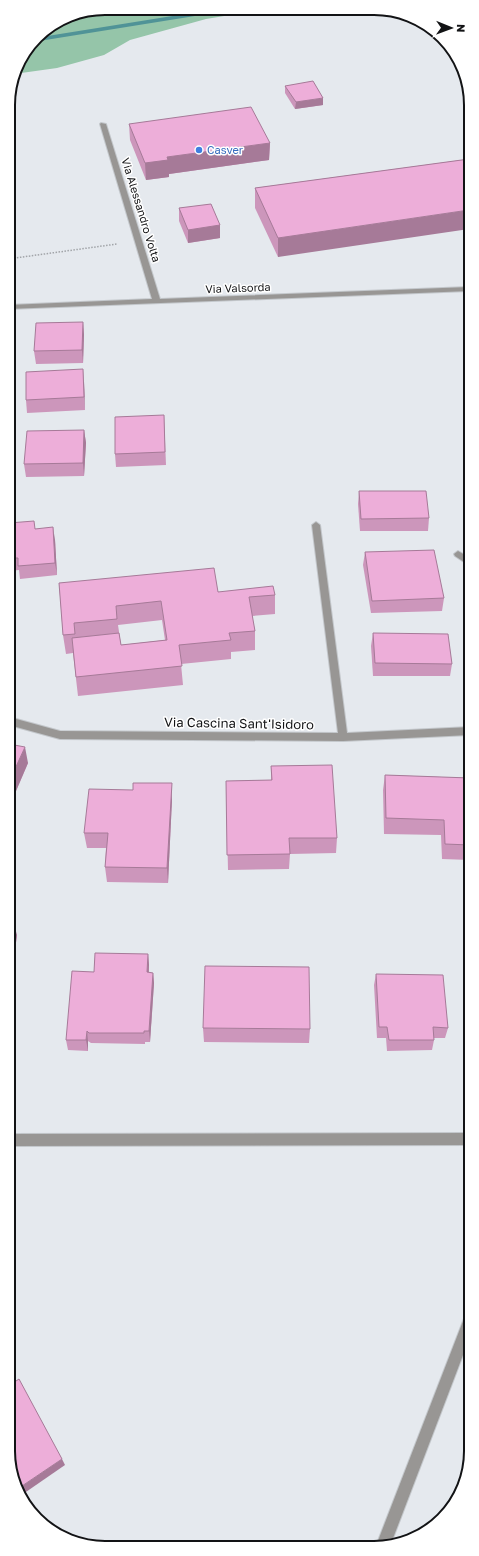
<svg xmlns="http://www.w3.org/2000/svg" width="479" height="1556" font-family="'Golos Text',sans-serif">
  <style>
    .green { fill: #95c5a9 }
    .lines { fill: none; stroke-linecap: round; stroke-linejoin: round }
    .stream { fill: #509397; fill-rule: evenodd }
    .minor-casing { stroke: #c3c7cb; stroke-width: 2 }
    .path { stroke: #a1a4a8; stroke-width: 1.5; stroke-dasharray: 1.5 1.5; stroke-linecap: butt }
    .minor { fill: #989694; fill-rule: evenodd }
    .wall { fill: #cc96bb; fill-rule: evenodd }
    .shaded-wall { fill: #a67a98 }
    .building { fill: #edaed9; stroke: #a67a98 }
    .shop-dot { fill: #3f7fe0; stroke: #fff; stroke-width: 1.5 }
    .labels { text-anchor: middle; stroke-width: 3; stroke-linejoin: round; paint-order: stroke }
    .far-shop-label { font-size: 11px; fill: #366cbe; stroke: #fff; text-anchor: start }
    .far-street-label { font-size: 11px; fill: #121315; stroke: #fff }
    .street-label { font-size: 13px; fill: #121315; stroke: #fff }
    .rim { fill: none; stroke: #121315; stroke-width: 2 }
  </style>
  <rect width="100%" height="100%" fill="#e5e9ee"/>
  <path class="green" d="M105,8L266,9L206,19L130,40L104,55L57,68L14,74C19,51 46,25 68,15C78,11 93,10 105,8Z"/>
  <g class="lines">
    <path class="stream" d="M216,9H229L226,11L33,42L35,38Z"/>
    <g class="minor-casing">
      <g id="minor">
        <path d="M101,123L106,124L160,299L469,287V291L8,309V305L152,299L100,124Z"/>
        <path d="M316,522L320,525L347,733L470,727V735L343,741L60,739L9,725V717L60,731L338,733L312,525Z"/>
        <path d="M458,551L470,558V566L455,556L454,554Z"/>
        <path d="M470,1133V1145L9,1146V1134Z"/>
        <path d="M471,1310V1334L390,1546H376L465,1316L466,1311Z"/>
      </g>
    </g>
    <g class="path">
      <path d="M59,21L127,8"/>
      <path d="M8,259L117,244"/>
    </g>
    <use href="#minor" class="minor"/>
  </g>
  <g class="wall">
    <path d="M285,86L323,105L295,109L285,93Z"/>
    <path d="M129,124L270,143L269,160L169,174V177L146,180L130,140Z"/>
    <path d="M469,159L278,257L255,208V188Z"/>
    <path d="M179,208L220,225V238L188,243L179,221Z"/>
    <path d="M83,322L84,335L83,363L36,364L34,351Z"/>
    <path d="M84,382L85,410L27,413L26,400Z"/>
    <path d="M164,415L166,465L116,467L115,454Z"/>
    <path d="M84,430L86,443L84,476L26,477L24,464Z"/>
    <path d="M359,491L429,518L428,531H360L358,504Z"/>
    <path d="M9,523L36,529L55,540L57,575L20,579L19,570L9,571Z"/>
    <path d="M365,552L444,598L442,611L371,613L363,565Z"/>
    <path d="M59,583L275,595V614L252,616L255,631V650L231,652V659L181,664L183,685L78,696L73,653L66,654L63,635ZM162,620L165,640L121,645L118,625Z"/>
    <path d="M373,633L452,664L450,676H373L371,646Z"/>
    <path d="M9,744L28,763L13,798L9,797Z"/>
    <path d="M271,766L337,838L336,853L290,854L289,869L228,870L226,781L271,780Z"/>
    <path d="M385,775L470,778V860L442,859L441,835L384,834L383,790Z"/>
    <path d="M172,799L168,883L107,882L105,867L106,848H87L84,833Z"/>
    <path d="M9,924L17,935L11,980H9Z"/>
    <path d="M148,954L149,965V972L153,973L154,983L150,1042H145V1044L91,1043L88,1041V1051L68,1050L66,1040L94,972Z"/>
    <path d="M376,974L448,1028L445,1038H434V1040L432,1050L387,1051L386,1038H377L374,985Z"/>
    <path d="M203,1028L310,1029L309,1043L204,1042Z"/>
  </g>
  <g class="shaded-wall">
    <path d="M323,98V105L295,109L296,102Z"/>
    <path d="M270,143L269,160L169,174V177L146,180L145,163L167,157Z"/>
    <path d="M469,210V229L278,257V238Z"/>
    <path d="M220,225V238L188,243V230Z"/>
    <path d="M83,322L84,335L83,363L82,350Z"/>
    <path d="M83,369L84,382L85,410L84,397Z"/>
    <path d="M84,430L86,443L84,476L83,463Z"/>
    <path d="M53,527L55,540L57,575L55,563Z"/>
    <path d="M25,747L28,763L13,798L9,782Z"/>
    <path d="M172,783V799L168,883L167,868Z"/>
    <path d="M14,924L17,935L11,980L9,972V965Z"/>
    <path d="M148,954L149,965L148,983L147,972Z"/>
    <path d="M153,973L154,983L150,1042L149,1031Z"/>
    <path d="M87,1031L88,1041V1051L86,1040Z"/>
    <path d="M10,1238L12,1246L10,1247Z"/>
    <path d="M62,1459L65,1465L23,1494L19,1488Z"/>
  </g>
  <g class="building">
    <path d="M313,81L323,98L296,102L285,86Z"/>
    <path d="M251,107L270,143L167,157L168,160L145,163L129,124Z"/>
    <path d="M469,159V210L278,238L255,188Z"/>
    <path d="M211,204L220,225L188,230L179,208Z"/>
    <path d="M83,322L82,350L34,351L36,323Z"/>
    <path d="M83,369L84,397L26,400V372Z"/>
    <path d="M164,415L165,452L115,454V417Z"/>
    <path d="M84,430L83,463L24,464L27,431Z"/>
    <path d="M359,491H426L429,518L361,519Z"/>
    <path d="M34,521L35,529L53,527L55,563L18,566V558H9V523Z"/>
    <path d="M434,550L444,598L372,601L365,552Z"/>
    <path d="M214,568L218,592L273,586L275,595L249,597L255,631L229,633L231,640L179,645L182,666L76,677L72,638L119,633L121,645L167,640L161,601L116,606L117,619L74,623L75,634L63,635L59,583Z"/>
    <path d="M373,633L448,634L452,664L375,663Z"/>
    <path d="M9,744L25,747L9,782Z"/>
    <path d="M332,765L337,838H289L290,854L227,855L226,781L272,780L271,766Z"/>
    <path d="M385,775L470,778V845L445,844L444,820L386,818Z"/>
    <path d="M133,783H172L167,868L105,867L108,833H84L89,789L133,790Z"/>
    <path d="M9,924H14L9,965Z"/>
    <path d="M95,953L148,954L147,972L153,973L149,1031H144V1033H89L87,1031L86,1040H66L72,971L94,972Z"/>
    <path d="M205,966L309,967L310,1029L203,1028Z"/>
    <path d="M376,974L443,975L448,1028L433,1027L434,1040H389L387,1027H379Z"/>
    <path d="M19,1379L62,1459L19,1488L10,1470V1385Z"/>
  </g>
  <circle class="shop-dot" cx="199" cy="150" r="4"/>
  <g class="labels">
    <g class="far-shop-label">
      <text x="207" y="154">Casver</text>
    </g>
    <g class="far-street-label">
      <text transform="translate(141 210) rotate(73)" y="4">Via Alessandro Volta</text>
      <text transform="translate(238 288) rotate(-2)" y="4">Via Valsorda</text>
    </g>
    <g class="street-label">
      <text transform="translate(239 723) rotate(1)" y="5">Via Cascina Sant'Isidoro</text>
    </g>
  </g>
  <path d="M0 0H479V1556H0ZM105 15H374A90 90 0 0 1 464 105V1451A90 90 0 0 1 374 1541H105A90 90 0 0 1 15 1451V105A90 90 0 0 1 105 15Z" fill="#fff" fill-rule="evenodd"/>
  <path class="rim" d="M105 15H374A90 90 0 0 1 464 105V1451A90 90 0 0 1 374 1541H105A90 90 0 0 1 15 1451V105A90 90 0 0 1 105 15Z"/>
  <g transform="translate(451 28) rotate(91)" stroke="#ffffff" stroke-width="3" paint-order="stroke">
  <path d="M0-3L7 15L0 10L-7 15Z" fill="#121315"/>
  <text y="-6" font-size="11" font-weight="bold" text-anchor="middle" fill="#121315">N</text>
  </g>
</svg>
